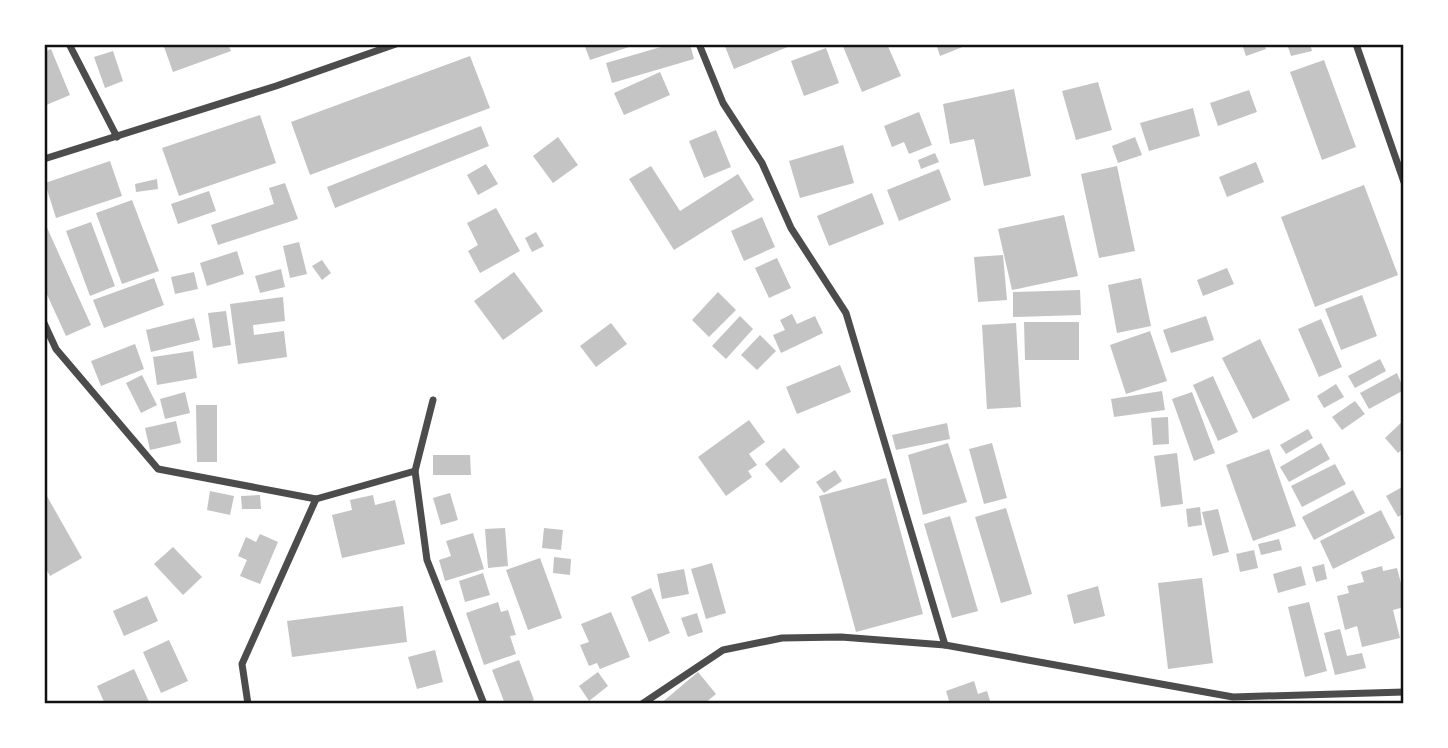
<svg xmlns="http://www.w3.org/2000/svg" width="1448" height="748" font-family="'Golos Text',sans-serif">
  <style>
    .building { fill: #c4c4c4 }
    .lines { fill: none; stroke-linecap: round; stroke-linejoin: round }
    .minor { stroke: #4c4c4c; stroke-width: 7 }
    .neatline { fill: none; stroke: #111; stroke-width: 2.5 }
  </style>
  <rect width="100%" height="100%" fill="#fff"/>
  <g class="building">
    <path d="M163,44H228L231,51L173,72Z"/>
    <path d="M584,44H638L590,60Z"/>
    <path d="M671,44H690L694,59L612,83L606,63Z"/>
    <path d="M724,44H795L734,69Z"/>
    <path d="M842,44H887L901,76L862,92Z"/>
    <path d="M936,44H970L940,56Z"/>
    <path d="M1242,44H1264L1266,49L1246,56Z"/>
    <path d="M1287,44H1310L1312,51L1291,56Z"/>
    <path d="M826,48L839,83L804,96L791,61Z"/>
    <path d="M51,49L70,95L44,106V52Z"/>
    <path d="M113,51L123,81L105,88L94,57Z"/>
    <path d="M470,56L490,108L310,175L291,122Z"/>
    <path d="M1324,60L1356,147L1322,160L1290,72Z"/>
    <path d="M660,72L670,95L624,115L614,93Z"/>
    <path d="M1098,82L1112,130L1076,140L1062,91Z"/>
    <path d="M1014,89L1031,176L984,186L974,139L950,144L943,104Z"/>
    <path d="M1249,90L1257,112L1218,126L1210,103Z"/>
    <path d="M1193,108L1200,136L1149,151L1140,123Z"/>
    <path d="M919,112L932,145L909,154L904,142L892,147L884,126Z"/>
    <path d="M260,115L276,163L179,196L162,148Z"/>
    <path d="M481,126L489,146L335,208L327,187Z"/>
    <path d="M716,130L731,167L704,178L689,141Z"/>
    <path d="M558,137L578,165L553,183L533,156Z"/>
    <path d="M1135,137L1142,155L1118,163L1112,146Z"/>
    <path d="M843,145L854,183L800,198L789,161Z"/>
    <path d="M935,153L939,162L921,169L918,160Z"/>
    <path d="M110,161L122,196L56,218L45,183Z"/>
    <path d="M1256,162L1264,182L1227,197L1219,177Z"/>
    <path d="M486,164L498,184L478,195L467,175Z"/>
    <path d="M651,166L680,211L738,174L754,200L674,250L629,179Z"/>
    <path d="M1117,166L1135,251L1099,258L1081,174Z"/>
    <path d="M939,169L951,200L899,221L887,190Z"/>
    <path d="M157,179L158,189L136,192L135,184Z"/>
    <path d="M285,183L298,219L218,245L211,225L274,204L269,188Z"/>
    <path d="M1364,185L1398,275L1315,307L1281,217Z"/>
    <path d="M209,191L216,211L178,224L171,204Z"/>
    <path d="M872,193L884,224L829,246L817,216Z"/>
    <path d="M132,200L159,271L122,284L96,213Z"/>
    <path d="M496,208L520,251L480,273L468,251L478,245L467,223Z"/>
    <path d="M1064,215L1078,276L1012,290L998,229Z"/>
    <path d="M762,217L775,247L744,261L731,231Z"/>
    <path d="M44,221L91,325L66,336L44,288Z"/>
    <path d="M91,222L115,286L90,296L66,231Z"/>
    <path d="M536,232L544,246L532,252L525,238Z"/>
    <path d="M299,242L307,274L290,278L283,246Z"/>
    <path d="M237,251L244,274L207,286L200,263Z"/>
    <path d="M1003,255L1007,300L978,302L974,257Z"/>
    <path d="M777,258L791,288L769,298L755,268Z"/>
    <path d="M322,260L331,273L322,280L312,266Z"/>
    <path d="M1227,268L1234,284L1203,296L1197,280Z"/>
    <path d="M281,269L285,287L260,293L255,276Z"/>
    <path d="M194,272L198,289L175,294L171,277Z"/>
    <path d="M514,272L543,311L503,340L474,301Z"/>
    <path d="M154,278L164,305L104,328L93,300Z"/>
    <path d="M1141,278L1151,326L1117,333L1108,285Z"/>
    <path d="M1080,290L1081,315L1013,317V292Z"/>
    <path d="M718,292L736,310L709,337L692,320Z"/>
    <path d="M1362,295L1377,336L1341,350L1325,309Z"/>
    <path d="M283,297L285,321L253,325L254,335L284,331L287,357L238,364L230,304Z"/>
    <path d="M226,311L231,345L213,348L208,313Z"/>
    <path d="M792,314L797,324L815,316L823,333L781,353L773,335L785,330L780,320Z"/>
    <path d="M740,316L753,329L726,359L712,346Z"/>
    <path d="M1206,316L1214,340L1171,353L1163,330Z"/>
    <path d="M194,318L200,340L151,352L146,330Z"/>
    <path d="M1321,319L1342,367L1319,377L1298,329Z"/>
    <path d="M1024,322H1079V360H1025Z"/>
    <path d="M611,323L627,344L596,367L580,346Z"/>
    <path d="M1016,323L1021,407L987,409L982,325Z"/>
    <path d="M1150,331L1167,381L1126,394L1110,345Z"/>
    <path d="M760,335L776,351L757,370L741,355Z"/>
    <path d="M1260,339L1290,400L1253,419L1222,358Z"/>
    <path d="M135,344L144,369L101,386L91,361Z"/>
    <path d="M193,351L197,378L157,385L153,357Z"/>
    <path d="M1380,359L1386,371L1355,388L1348,376Z"/>
    <path d="M840,365L851,392L797,414L786,387Z"/>
    <path d="M1397,373L1404,390L1369,409L1360,393Z"/>
    <path d="M142,375L157,405L141,413L126,383Z"/>
    <path d="M1213,376L1238,432L1218,441L1193,385Z"/>
    <path d="M1336,384L1344,397L1324,408L1317,396Z"/>
    <path d="M1162,391L1165,410L1114,417L1111,399Z"/>
    <path d="M185,392L190,413L165,419L160,399Z"/>
    <path d="M1192,392L1215,453L1194,461L1172,399Z"/>
    <path d="M1355,401L1365,414L1342,430L1332,417Z"/>
    <path d="M196,405H217V462H197Z"/>
    <path d="M1168,417L1169,444L1153,445L1151,418Z"/>
    <path d="M749,420L765,442L749,454L757,465L748,471L752,477L726,496L698,457Z"/>
    <path d="M1404,420V448L1398,453L1385,438Z"/>
    <path d="M176,421L181,443L150,450L145,428Z"/>
    <path d="M947,423L950,439L896,450L892,435Z"/>
    <path d="M1308,429L1313,438L1286,454L1280,445Z"/>
    <path d="M948,443L967,502L923,515L908,455Z"/>
    <path d="M992,443L1007,498L984,504L969,449Z"/>
    <path d="M1321,443L1330,459L1289,482L1280,467Z"/>
    <path d="M784,448L800,467L781,483L765,464Z"/>
    <path d="M1269,449L1296,526L1253,541L1226,465Z"/>
    <path d="M1177,453L1183,504L1161,507L1154,456Z"/>
    <path d="M433,455H470L471,475H433Z"/>
    <path d="M1335,464L1346,484L1302,507L1291,486Z"/>
    <path d="M835,470L842,481L824,493L816,482Z"/>
    <path d="M886,478L923,614L856,632L819,496Z"/>
    <path d="M1404,486V513L1398,517L1386,496Z"/>
    <path d="M1353,490L1365,513L1314,540L1302,517Z"/>
    <path d="M44,491L82,558L50,576L44,565Z"/>
    <path d="M210,491L234,496L230,515L207,510Z"/>
    <path d="M450,493L458,520L441,525L433,498Z"/>
    <path d="M260,495L261,509H242L241,496Z"/>
    <path d="M373,495L375,505L395,500L405,544L342,558L332,515L352,510L350,500Z"/>
    <path d="M1200,507L1202,525L1188,527L1186,509Z"/>
    <path d="M1006,508L1032,594L1001,603L975,517Z"/>
    <path d="M1218,509L1229,552L1213,556L1202,512Z"/>
    <path d="M1381,510L1395,538L1333,569L1320,541Z"/>
    <path d="M950,516L978,611L952,618L924,524Z"/>
    <path d="M505,528L508,566L488,568L485,529Z"/>
    <path d="M544,528L563,530L561,550L542,548Z"/>
    <path d="M473,533L484,569L445,581L439,560L451,556L446,541Z"/>
    <path d="M260,534L278,542L260,584L240,576L247,560L238,556L246,537L256,542Z"/>
    <path d="M1279,539L1282,550L1261,555L1258,544Z"/>
    <path d="M173,547L202,577L183,595L154,564Z"/>
    <path d="M1254,550L1258,568L1240,572L1236,554Z"/>
    <path d="M554,557L571,559L570,575L553,573Z"/>
    <path d="M540,558L562,618L528,630L506,570Z"/>
    <path d="M712,563L726,613L706,619L691,569Z"/>
    <path d="M1324,564L1327,579L1316,582L1312,567Z"/>
    <path d="M1301,566L1306,585L1278,593L1273,574Z"/>
    <path d="M1382,566L1383,571L1397,568L1404,595V607L1393,610L1400,638L1362,647L1357,626L1345,630L1337,596L1349,593L1347,586L1364,582L1361,572Z"/>
    <path d="M684,569L689,594L662,599L657,574Z"/>
    <path d="M483,573L490,595L465,602L459,581Z"/>
    <path d="M1202,578L1213,663L1168,669L1158,583Z"/>
    <path d="M1098,586L1105,616L1074,624L1067,595Z"/>
    <path d="M651,588L670,633L649,642L631,597Z"/>
    <path d="M147,596L158,621L124,636L113,611Z"/>
    <path d="M498,602L501,612L508,610L516,635L510,636L516,654L484,665L466,613Z"/>
    <path d="M1309,602L1327,671L1305,677L1288,607Z"/>
    <path d="M403,606L407,642L292,657L287,621Z"/>
    <path d="M611,612L630,657L600,669L597,663L589,666L580,645L589,642L581,624Z"/>
    <path d="M697,613L703,632L688,637L681,618Z"/>
    <path d="M1340,629L1347,656L1362,653L1366,668L1335,675L1324,633Z"/>
    <path d="M169,640L188,681L161,693L143,652Z"/>
    <path d="M435,650L443,682L417,689L408,657Z"/>
    <path d="M519,660L534,700L522,704H505L492,670Z"/>
    <path d="M134,669L150,704H105L97,686Z"/>
    <path d="M598,672L608,686L589,701L579,686Z"/>
    <path d="M698,672L716,694L704,704H660Z"/>
    <path d="M974,681L978,694L987,691L991,704H950L946,691Z"/>
  </g>
  <g class="lines">
    <g class="minor">
      <path d="M69,44L117,137"/>
      <path d="M699,44L723,103L762,163L791,228L846,313L945,645"/>
      <path d="M1356,44L1404,182"/>
      <path d="M44,159L276,86L396,44"/>
      <path d="M44,323L56,349L158,469L316,499"/>
      <path d="M433,400L415,471L427,560L484,704"/>
      <path d="M248,704L242,664L316,499L415,471"/>
      <path d="M642,704L723,650L782,638L841,637L945,645L1233,697L1404,692"/>
    </g>
  </g>
  <rect width="1448" height="748" fill="none" stroke="#ffffff" stroke-width="91"/>
  <rect x="46" y="46" width="1356" height="656" class="neatline"/>
</svg>
